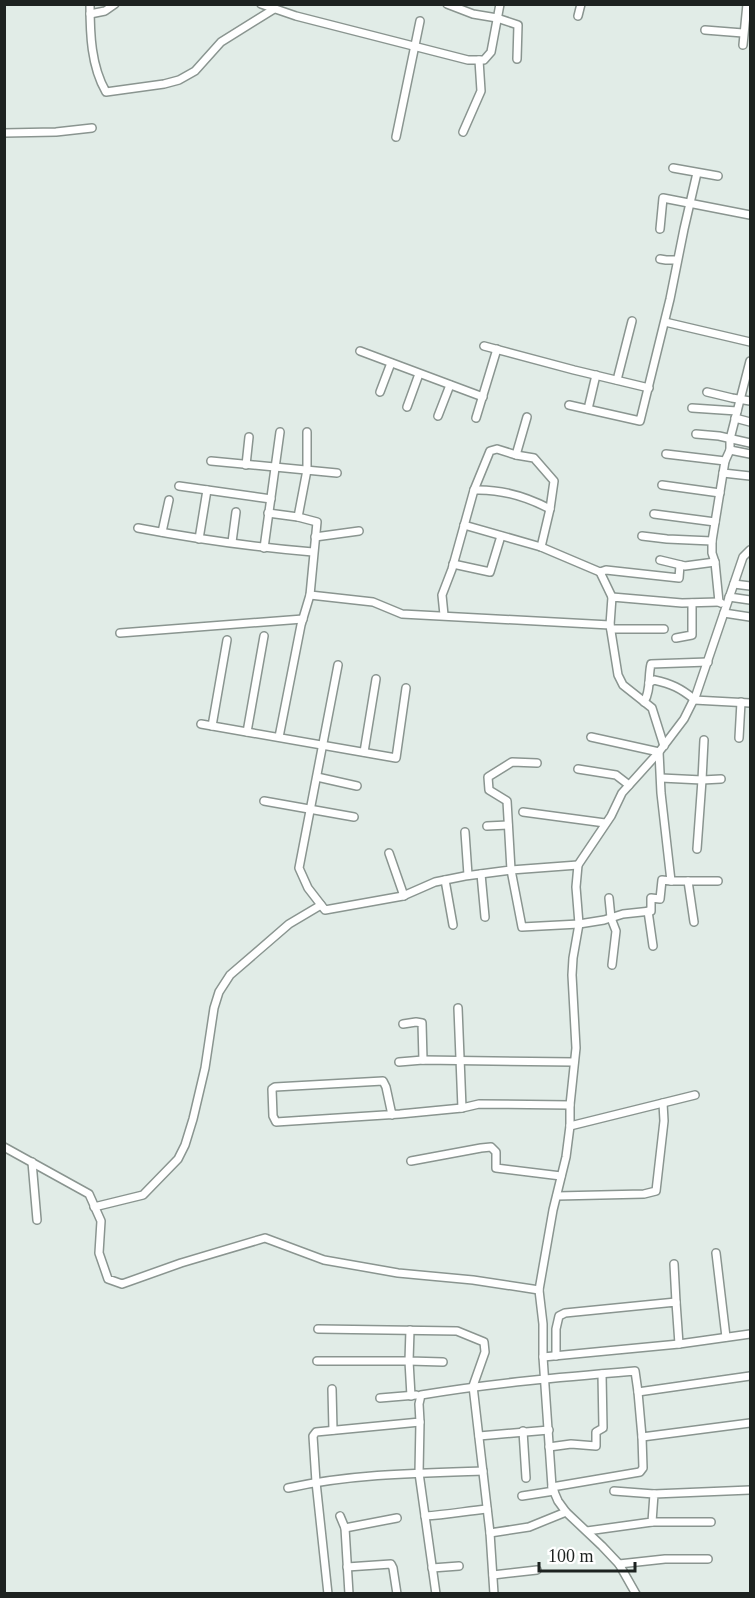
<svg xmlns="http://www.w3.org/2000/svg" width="755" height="1598" font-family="'Times New Roman',serif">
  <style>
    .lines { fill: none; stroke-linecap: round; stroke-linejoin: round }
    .minor-casing { stroke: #8a9590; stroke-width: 10 }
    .minor { stroke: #fff; stroke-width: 7 }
  </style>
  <rect width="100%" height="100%" fill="#e1ece7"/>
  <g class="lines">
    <g class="minor-casing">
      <g id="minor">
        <path d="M90,4C90,34 91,66 106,92L164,84L179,80L195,71L221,42L274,9"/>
        <path d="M261,4L296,16L468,60H484L491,52L500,4"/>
        <path d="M447,4L473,14L497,18L518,25L517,59"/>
        <path d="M90,14L105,11L115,4"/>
        <path d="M578,16L581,4"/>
        <path d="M705,30L743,33"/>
        <path d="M743,45L747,4"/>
        <path d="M463,132L481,91L479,60"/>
        <path d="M4,133L56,132L92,128"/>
        <path d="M396,137L420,21"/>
        <path d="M673,168L718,176"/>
        <path d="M660,229L663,198L750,215"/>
        <path d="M660,259L666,260H677"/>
        <path d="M665,322L750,342"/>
        <path d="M484,346L574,370L649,388"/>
        <path d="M360,351L483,397"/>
        <path d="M617,380L632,321"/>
        <path d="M380,392L391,363"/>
        <path d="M707,392L732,398L750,401"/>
        <path d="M569,405L640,421L670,299L684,229L697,173"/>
        <path d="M407,407L419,374"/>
        <path d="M692,408L737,411"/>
        <path d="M588,409L596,375"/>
        <path d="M438,416L450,385"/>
        <path d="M476,418L497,349"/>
        <path d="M735,418L750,422"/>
        <path d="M696,434L719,436L750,443"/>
        <path d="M730,450L750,454"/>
        <path d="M666,454L725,461"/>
        <path d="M516,455L527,417"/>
        <path d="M211,461L337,473"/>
        <path d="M246,465L249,437"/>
        <path d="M723,473L750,476"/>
        <path d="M662,485L720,493"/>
        <path d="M179,486L271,499"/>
        <path d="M474,490C500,489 527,497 550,509"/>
        <path d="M268,513L298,517L317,522L310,595L301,625L279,737"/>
        <path d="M654,514L715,522"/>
        <path d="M298,517L307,470V432"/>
        <path d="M464,525L541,547L600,572L606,570L679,578L680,565"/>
        <path d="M138,528C196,539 254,547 313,552"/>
        <path d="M162,532L169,500"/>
        <path d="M642,536L667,539L712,541"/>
        <path d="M315,537L359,531"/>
        <path d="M199,539L207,490"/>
        <path d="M232,542L236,512"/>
        <path d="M264,548L280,432"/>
        <path d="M660,560L685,566L715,562"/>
        <path d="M453,564L490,572L501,536"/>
        <path d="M600,572L612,597"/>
        <path d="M734,584L750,586"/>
        <path d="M310,595L373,602L402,614L610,625"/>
        <path d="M729,597L750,600"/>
        <path d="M721,603L719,602L715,562L712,553V541L725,461L730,450V439L750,361"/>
        <path d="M724,613L750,617"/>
        <path d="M444,615L442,595L452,569L474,490L490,451L497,449L516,455L534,458L554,481L550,509L541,547"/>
        <path d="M611,629H664"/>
        <path d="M120,633L303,619"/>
        <path d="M676,638L692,635V603"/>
        <path d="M338,665L299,868L308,888L325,910L403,896L435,882L465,876L511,870L507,801L489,790L488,777L512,762L537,763"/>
        <path d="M649,683L654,680C672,684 680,688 694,699"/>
        <path d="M694,700L750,703"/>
        <path d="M644,702C651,691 648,676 651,664L708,662"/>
        <path d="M201,724L396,758L406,688"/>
        <path d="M212,726L227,640"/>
        <path d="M247,732L264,636"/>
        <path d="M739,738L741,702"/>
        <path d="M664,746L652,708L623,685L618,675L610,625L612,597L682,603L719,602"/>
        <path d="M364,752L376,679"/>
        <path d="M578,769L616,775L629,785"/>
        <path d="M317,777L357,786"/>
        <path d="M661,778L702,780L721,779"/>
        <path d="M264,801L354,817"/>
        <path d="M523,812L605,823"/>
        <path d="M487,826L508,825"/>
        <path d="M465,832L468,875"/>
        <path d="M697,849L702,780L704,740"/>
        <path d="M389,853L404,896"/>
        <path d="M578,865L511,870L522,927L579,924L604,920L623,914L651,911V898L660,899L662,880L671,881L661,793L659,752L591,737"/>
        <path d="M481,874L485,917"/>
        <path d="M445,880L453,925"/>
        <path d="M671,881H718"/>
        <path d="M688,881L694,922"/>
        <path d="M609,898L611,918L616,931L612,965"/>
        <path d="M648,911L653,946"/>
        <path d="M458,1008L462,1108"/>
        <path d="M403,1024L416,1022L422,1023L423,1060"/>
        <path d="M399,1062L423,1060L574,1062"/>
        <path d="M392,1115L386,1087L383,1081L275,1087L272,1089L273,1116L276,1122L400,1114L462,1108L479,1104L570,1105"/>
        <path d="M570,1126L695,1095"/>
        <path d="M4,1147L89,1194L101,1221L99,1253L108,1279L122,1284L181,1263L265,1238L324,1260L398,1273L473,1280L539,1290"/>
        <path d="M411,1161L481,1148L491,1147L496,1152V1168L561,1176"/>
        <path d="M32,1162L37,1220"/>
        <path d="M557,1196L644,1194L656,1191L664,1121L663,1103"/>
        <path d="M94,1207L143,1195L178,1159L185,1145L193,1119L205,1068L214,1008L219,992L230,975L289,924L321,905"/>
        <path d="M716,1253L726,1337"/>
        <path d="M674,1264L676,1302"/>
        <path d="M318,1329L457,1331L484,1342L485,1352L473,1386L490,1533L529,1527L566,1512"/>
        <path d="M410,1330L409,1361L443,1362"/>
        <path d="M556,1356V1329L559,1316L565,1313L676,1302L679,1344"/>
        <path d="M543,1357L679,1344L750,1334"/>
        <path d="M317,1361H409L411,1396"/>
        <path d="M332,1389L333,1430"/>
        <path d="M638,1392L642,1437L750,1423"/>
        <path d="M380,1398L416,1395"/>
        <path d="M420,1422L419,1473L436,1594"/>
        <path d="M523,1431L526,1478"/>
        <path d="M479,1436L549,1430"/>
        <path d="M549,1447L571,1444L596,1446V1432L603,1428L602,1374"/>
        <path d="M552,1487L640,1472L643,1468L642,1437"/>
        <path d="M288,1488C351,1474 419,1473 483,1471"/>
        <path d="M614,1491L654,1494"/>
        <path d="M522,1496L554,1491"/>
        <path d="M340,1516L345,1528L349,1594"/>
        <path d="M425,1516C446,1515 466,1511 487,1509"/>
        <path d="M652,1522H711"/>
        <path d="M345,1528L397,1518"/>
        <path d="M587,1531L652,1522L654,1494L750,1490"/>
        <path d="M490,1533L494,1594"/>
        <path d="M619,1564L665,1559H708"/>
        <path d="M347,1567L391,1564L393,1568L397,1594"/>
        <path d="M432,1568L459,1566"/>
        <path d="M493,1575L537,1570"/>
        <path d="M328,1594L316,1482L313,1436L316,1432L420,1422L419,1404L421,1395C492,1383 563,1377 635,1371L638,1392L750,1376"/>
        <path d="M636,1594L619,1564L602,1546L566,1512L558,1501L552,1487L543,1357V1324L539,1290L553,1210L566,1157L570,1126V1105L576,1048L572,975L573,958L579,924L576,887L578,865L611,816L622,793L659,752L684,719L696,695L743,557L750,550"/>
      </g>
    </g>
    <use href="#minor" class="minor"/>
  </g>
  <rect width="755" height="1598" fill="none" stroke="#1d2220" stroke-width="12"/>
  <path d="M539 1562v9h96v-9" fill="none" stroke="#1d2220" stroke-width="3"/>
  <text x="548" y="1562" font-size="18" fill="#1d2220" stroke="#ffffff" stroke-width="4.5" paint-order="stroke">100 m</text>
</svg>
